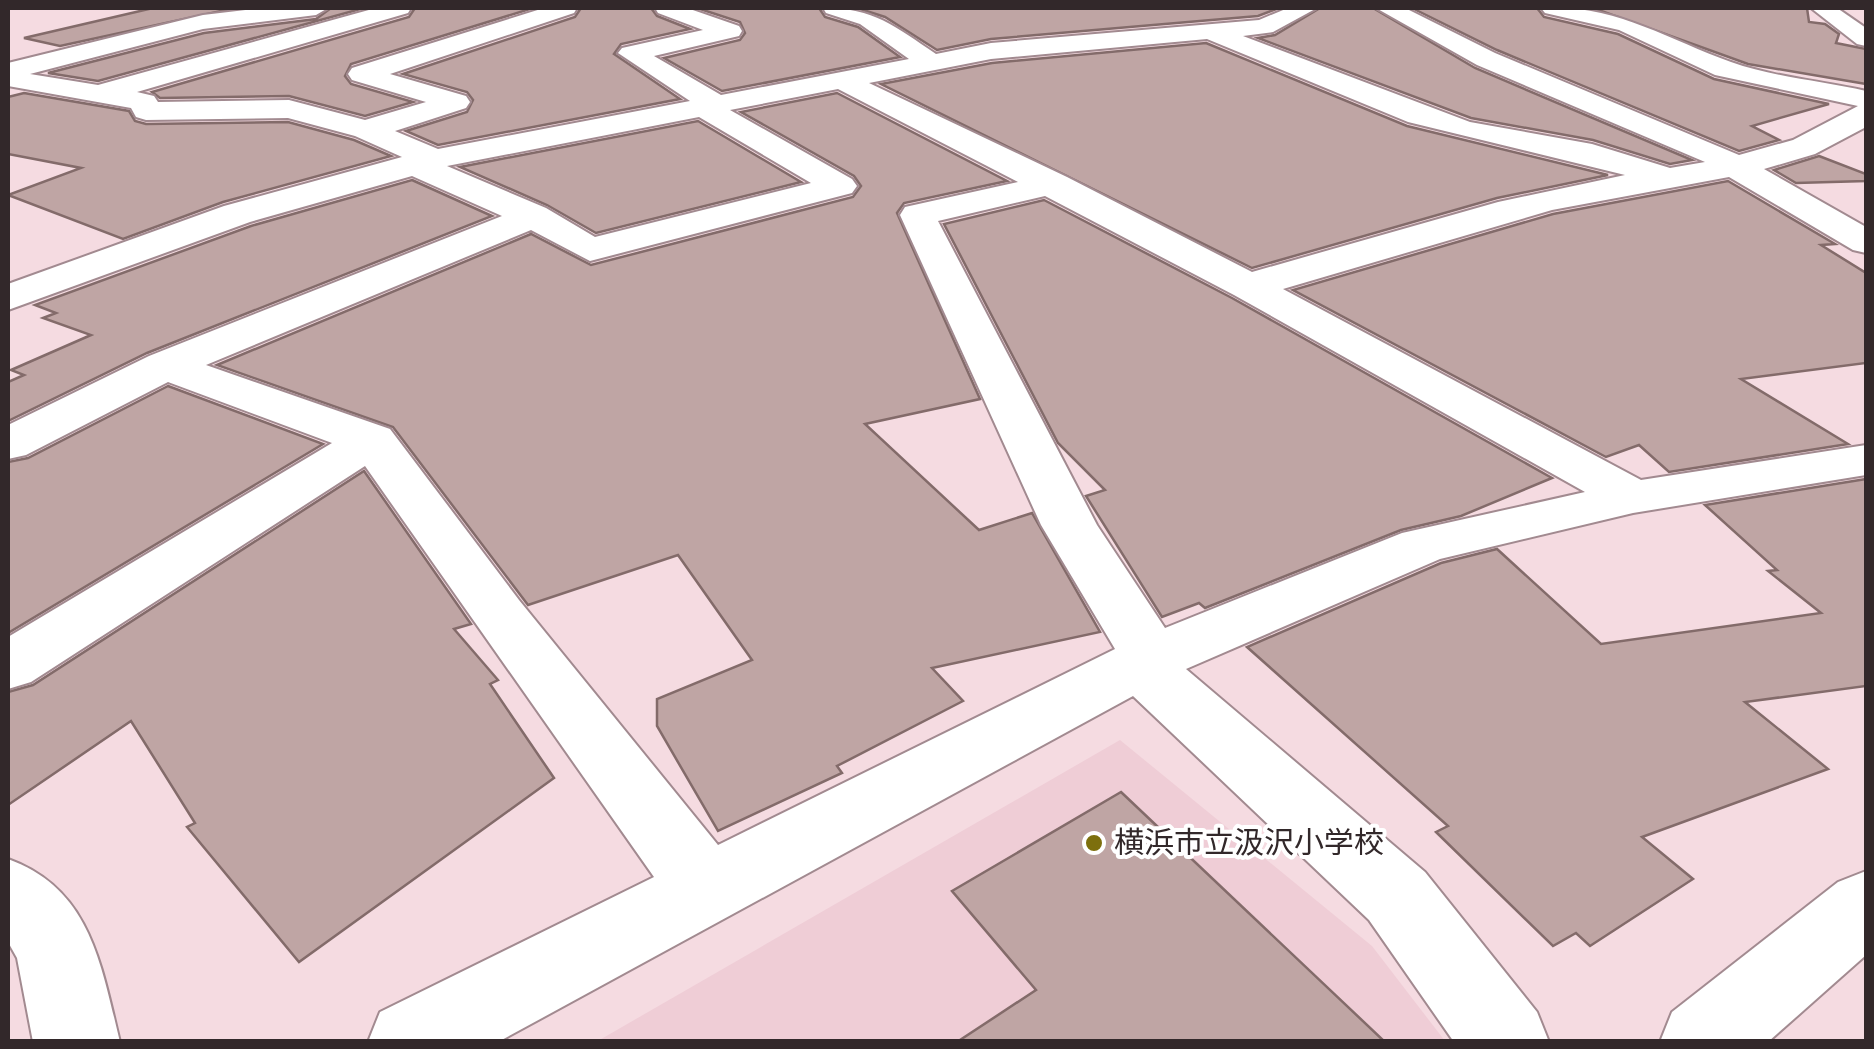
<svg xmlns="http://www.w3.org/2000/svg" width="1874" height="1049" font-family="'Roboto Condensed','Noto Sans JP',sans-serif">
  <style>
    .built { fill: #efcdd6 }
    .building { fill: #bfa5a4; stroke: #836b6a; stroke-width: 2.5 }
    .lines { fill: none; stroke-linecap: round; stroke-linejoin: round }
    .minor-casing { stroke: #a28a90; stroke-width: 4 }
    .minor { fill: #fff; fill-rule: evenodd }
    .poi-dot { fill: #7d6f0d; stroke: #fff; stroke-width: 4 }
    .labels { text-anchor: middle; stroke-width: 8; stroke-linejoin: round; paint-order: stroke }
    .near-poi-label { font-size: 30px; fill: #32282a; stroke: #fff; text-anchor: start }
  </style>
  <rect width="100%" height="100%" fill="#f5dbe1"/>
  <path class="built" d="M1120,740L1372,946L1445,1041L596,1042Z"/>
  <g class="building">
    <path d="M153,8H235L60,46L24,38Z"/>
    <path d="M331,8H364L98,81L48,73L204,33L316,19Z"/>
    <path d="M415,8H533L351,64L345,76L351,84L413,102L365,116L289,96L160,98L152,92L409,17Z"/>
    <path d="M581,8H651L657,16L690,29L621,44L614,54L680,99L438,145L406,131L467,112L473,100L467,92L403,74L575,17Z"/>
    <path d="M697,8H819L825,17L858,27L900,57L722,91L664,58L740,40L745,33L740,22Z"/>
    <path d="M857,8H1279L1258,16L991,39L937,50L885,17Z"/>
    <path d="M1320,8H1373L1475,68L1692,160L1670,164L1593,140L1471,118L1258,38L1275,35Z"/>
    <path d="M1412,8H1537L1544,17L1618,34L1714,79L1829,104L1752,126L1779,140L1739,151L1497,50Z"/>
    <path d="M1593,8H1807L1809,22L1825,24L1839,34L1836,43L1866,49V84L1748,64Z"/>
    <path d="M1206,43L1407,126L1608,175L1497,198L1252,268L881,84L992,63Z"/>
    <path d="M24,93L129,111L135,121L146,124L288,122L354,140L391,156L223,202L123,239L8,195L81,168L8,154V97Z"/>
    <path d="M837,93L1007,181L904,203L897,213L980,399L865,424L979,530L1032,513L1100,632L932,668L963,701L837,766L842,773L718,831L657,726V699L752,660L678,555L528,605L393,427L217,365L531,234L591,265L853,197L861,186L854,176L741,112Z"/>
    <path d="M698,121L801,182L596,233L547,205L460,167Z"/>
    <path d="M1819,156L1866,174V181L1796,183L1774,170Z"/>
    <path d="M412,180L492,216L147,353L8,421V382L24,375L11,370L91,335L43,318L56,313L35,305L251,226Z"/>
    <path d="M1728,181L1835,244L1821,245L1866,273V363L1741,379L1848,444L1669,472L1639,445L1606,457L1293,290L1553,214Z"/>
    <path d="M1044,200L1232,298L1552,478L1461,516L1401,530L1205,608L1199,603L1162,617L1086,496L1105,490L1058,443L944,224Z"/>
    <path d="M168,386L323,444L8,633V462L28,458Z"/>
    <path d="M364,471L471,624L454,629L498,680L490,684L554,778L299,962L187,827L195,823L131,721L8,805V692L33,685Z"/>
    <path d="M1866,479V686L1745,702L1828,769L1642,837L1693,879L1590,946L1576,933L1553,946L1436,832L1448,826L1247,647L1441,563L1497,549L1601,644L1821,613L1768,571L1777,570L1705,505Z"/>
    <path d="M1121,792L1385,1042H957L1036,990L952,891Z"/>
  </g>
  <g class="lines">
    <g class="minor-casing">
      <g id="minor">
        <path d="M263,8H328L316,15L203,29L30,74L98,85L376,8H411L408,13L137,92L154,96L158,102L289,100L365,120L426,102L352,80L348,74L352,68L544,8H577L574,13L390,74L466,96L470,102L466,108L395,131L438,149L690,101L618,53L622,48L703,30L658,13L655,8H687L739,26L742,31L739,36L654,56L721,95L909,59L860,24L826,13L823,8C875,8 894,26 936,54L991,43L1259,20L1288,8H1317L1273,32L1243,36L1470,122L1592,144L1670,168L1705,162L1477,65L1376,8H1405L1495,53L1739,155L1793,140L1858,106L1715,75L1619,30L1545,13L1541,8C1613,3 1666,39 1731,62C1773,77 1822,81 1866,91V127L1815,154L1764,169L1866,227V253L1853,250L1729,177L1552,210L1283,289L1641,480L1866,445V475L1633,513L1440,559L1186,669L1425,872L1537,1012L1549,1042H1454L1369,920L1133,696L498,1042H368L380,1012L654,877L365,466L31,682L8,689V637L332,443L168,382L26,455L8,459V425L149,356L502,216L412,176L250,222L8,310V284L224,206L402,157L355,136L288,118L146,120L136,117L131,108L8,86V63L203,15ZM1207,39L1408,122L1625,175L1498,202L1252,272L1067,177L869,83L991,59ZM838,89L1018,182L905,207L900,215L1041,525L1115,649L718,845L519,600L390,429L206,365L531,230L590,261L852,193L857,186L852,179L730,110ZM699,117L811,183L595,237L546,208L447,166ZM1045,196L1234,295L1585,492L1402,533L1165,628L1097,525L938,221Z"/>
        <path d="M1811,8H1837L1866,28V46L1857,44Z"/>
        <path d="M8,859C91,889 101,965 120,1042H33L17,958L8,942Z"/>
        <path d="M1866,871V955L1768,1042H1660L1672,1012L1838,882Z"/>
      </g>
    </g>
    <use href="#minor" class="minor"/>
  </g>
  <circle class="poi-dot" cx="1094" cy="843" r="10"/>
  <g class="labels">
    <g class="near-poi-label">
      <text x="1114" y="853">横浜市立汲沢小学校</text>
    </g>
  </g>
  <rect width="1874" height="1049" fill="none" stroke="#32282a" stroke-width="20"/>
</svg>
